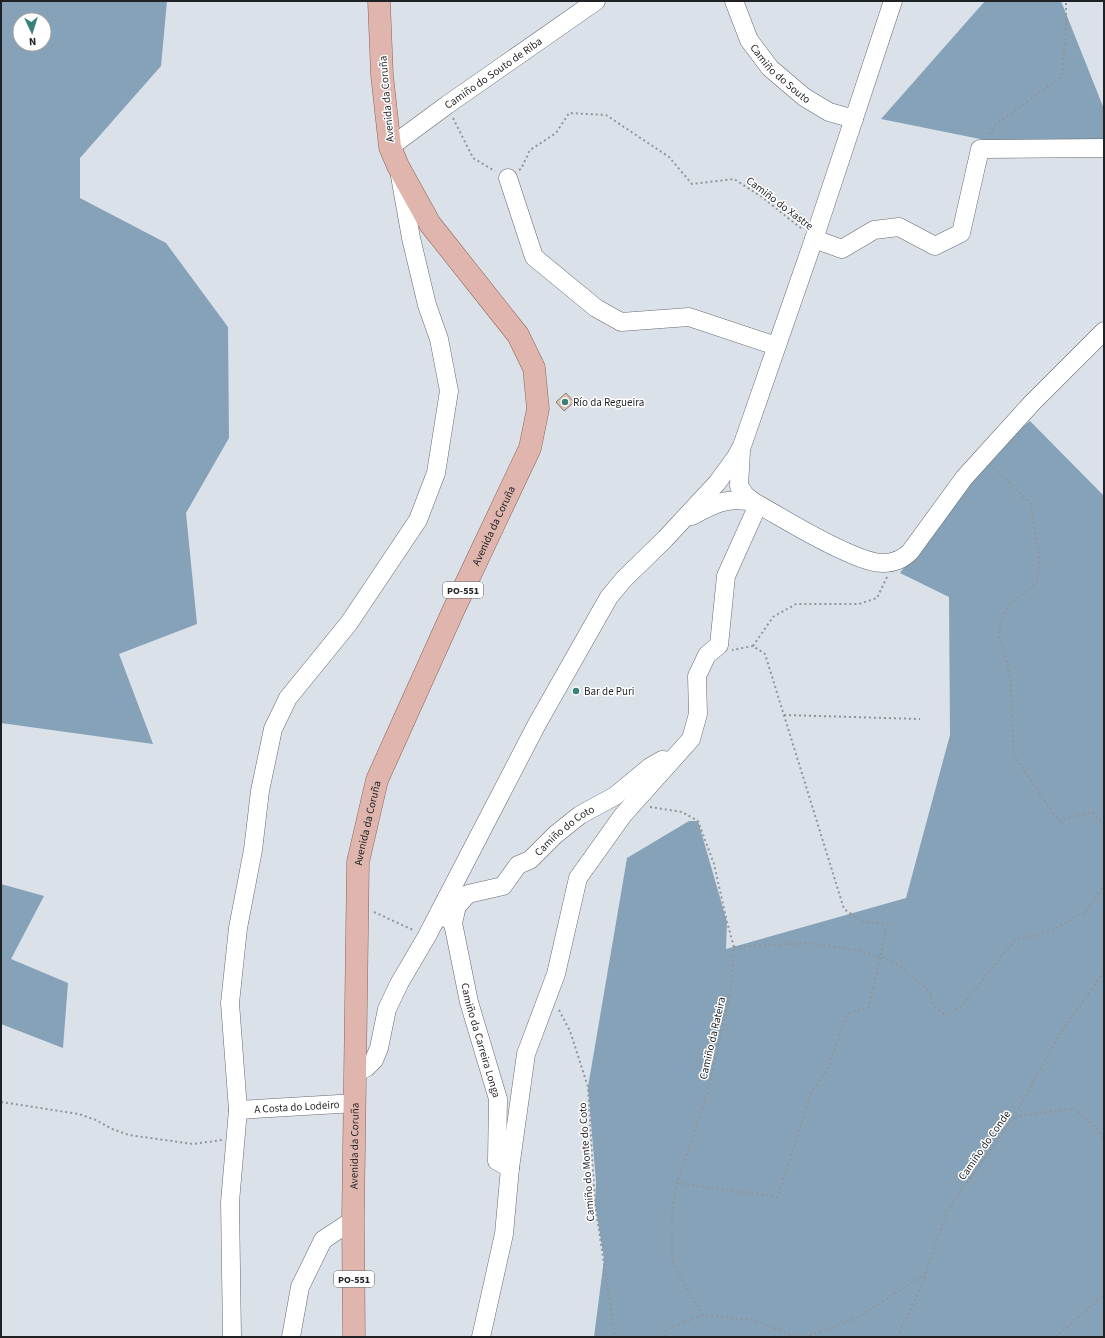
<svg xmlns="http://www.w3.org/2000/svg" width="1105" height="1338" font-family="'Source Sans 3',sans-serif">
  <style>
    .forest { fill: #86a2b8; fill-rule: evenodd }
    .building { fill: #dec0aa; stroke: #847d78 }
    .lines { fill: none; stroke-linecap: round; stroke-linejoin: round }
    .minor-casing { stroke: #646b70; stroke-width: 19 }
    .major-casing { stroke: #8e6159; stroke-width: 23 }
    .path { stroke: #90959a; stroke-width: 2; stroke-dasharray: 2 3; stroke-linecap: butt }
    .minor { stroke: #fff; stroke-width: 18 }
    .major { stroke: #dfb5ad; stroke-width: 22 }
    .poi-dot { fill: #3a817a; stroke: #fff; stroke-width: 1.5 }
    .labels { text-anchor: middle; stroke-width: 3; stroke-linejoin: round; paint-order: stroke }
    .shield { fill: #fff; stroke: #626466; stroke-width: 1 }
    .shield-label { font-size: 10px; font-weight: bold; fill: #1f2224 }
    .street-label { font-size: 11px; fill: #1f2224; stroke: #fff }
    .poi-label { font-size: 11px; fill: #1f2224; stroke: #fff; text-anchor: start }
  </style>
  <rect width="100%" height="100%" fill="#dae1e8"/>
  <g class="forest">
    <path d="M1,1H167L161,66L80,158V198L166,243L228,327L229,438L186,513L197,624L119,654L153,744L1,723ZM20,20H44V44H20Z"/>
    <path d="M985,1H1061L1104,109V141L1000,143L881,119Z"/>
    <path d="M1030,421L1104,496V1337H594L604,1259L595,1204L596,1182L588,1087L627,858L689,821H698L727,922L726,949L906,898L950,735L949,597L900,573L983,457Z"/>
    <path d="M1,884L44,896L11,959L68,983L63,1048L1,1024Z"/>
  </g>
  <path class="building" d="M566,393L574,402L564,411L556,402Z"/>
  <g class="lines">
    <g class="minor-casing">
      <g id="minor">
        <path id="s1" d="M734,1L749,40L770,68L804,97L829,112L854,119"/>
        <path id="s2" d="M390,147L447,105L596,1"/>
        <path d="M508,178L534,257L596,308L621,322L689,317L776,346"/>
        <path d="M814,239L842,249L874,230L899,227L935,246L961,233L980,149L1104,148"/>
        <path d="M741,451L739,486L745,495L754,502C786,520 817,540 851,554C860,558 872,563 883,563C894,563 902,560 910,552L964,478L1032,403L1104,331"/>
        <path d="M692,516C715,503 727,497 754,502"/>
        <path id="s3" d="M444,916L453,923L469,1002L498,1099L497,1161L510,1168"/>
        <path id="s4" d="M453,923L457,906L468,894L503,886L518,865L530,860L555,835L580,815L615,796L650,767L662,760L670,761"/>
        <path d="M356,1073L367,1067L374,1060L379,1048L387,1009L400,982L427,936L537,724L609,597L624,579L665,539L717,483L736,457L742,446L814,239L893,1"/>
        <path id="s5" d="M238,1110L356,1103"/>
        <path d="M232,1337L230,1202L238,1110L230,1003L238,928L253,850L260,791L273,729L288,698L349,623L418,520L436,473L449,391L439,339L427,305L411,238L400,176"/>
        <path d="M291,1337L300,1287L323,1240L353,1220"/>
        <path d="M481,1337L504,1234L510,1168L526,1054L556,974L578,878L623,815L691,739L698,714L697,676L707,655L719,645L726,576L758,505"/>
      </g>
    </g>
    <g class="major-casing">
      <g id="major">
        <path id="s6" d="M354,1337L353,1220L358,862L377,780L454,609L530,448L538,409L534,368L518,335L430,224L398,166L390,147L382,75L379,1"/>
      </g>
    </g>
    <g class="path">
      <path d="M453,118L473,158L495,171"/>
      <path d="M989,134L996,124L1062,76L1066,33V1"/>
      <path d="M519,170L521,169L530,150L556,133L569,113L606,115L669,157L692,184L734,179L762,197L802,229"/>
      <path d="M994,468L1031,504L1040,564L1036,584L1010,604L1002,619L999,634L1010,675L1014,756L1059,821L1091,812L1104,824"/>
      <path d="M753,646L773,617L796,604H859L877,598L887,577"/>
      <path d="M784,715L920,719"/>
      <path d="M650,807L682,812L698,821L714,864L727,922L734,947L730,994L707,1094L677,1183L672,1212V1260L685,1286L703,1315"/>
      <path d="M374,912L413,930"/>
      <path d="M734,947L811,943L855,950L882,957L902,967L930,992L934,1006L945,1015L963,1005L986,975L1015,940L1051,931L1086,911L1104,885"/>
      <path d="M559,1010L570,1031L588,1087L595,1204L615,1337"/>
      <path d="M1,1102L79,1114L96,1120L112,1129L129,1135L193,1144L222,1140"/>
      <path d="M1015,1117L1074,1108L1098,1130L1104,1140"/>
      <path d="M677,1183L778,1197L811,1093L828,1068L847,1014L869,1007C875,979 882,952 887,924L863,922L844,909L765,654L753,646L732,650"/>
      <path d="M665,1337L667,1329L703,1315L753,1320L796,1337"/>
      <path d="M805,1337L859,1317L925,1274"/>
      <path d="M897,1337L920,1290L947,1211L1014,1117L1060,1033L1104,972"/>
      <path d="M1055,1337L1104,1295"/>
    </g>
    <use href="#minor" class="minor"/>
    <use href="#major" class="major"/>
  </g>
  <g class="poi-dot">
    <circle cx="565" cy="402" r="4"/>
    <circle cx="576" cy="691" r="4"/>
  </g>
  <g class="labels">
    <g class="shield">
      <rect x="443" y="582" width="40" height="16" rx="3"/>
      <rect x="334" y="1271" width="40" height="16" rx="3"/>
    </g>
    <g class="shield-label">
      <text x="463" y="594">PO-551</text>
      <text x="354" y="1283">PO-551</text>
    </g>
    <g class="street-label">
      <text dy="4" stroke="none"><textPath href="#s1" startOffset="88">Camiño do Souto</textPath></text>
      <text dy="4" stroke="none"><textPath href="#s2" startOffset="127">Camiño do Souto de Riba</textPath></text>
      <text transform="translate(386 99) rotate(-95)" y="4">Avenida da Coruña</text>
      <text transform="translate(780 203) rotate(37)" y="4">Camiño do Xastre</text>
      <text dy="4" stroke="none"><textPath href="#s6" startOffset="839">Avenida da Coruña</textPath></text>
      <text dy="4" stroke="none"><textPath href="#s6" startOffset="515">Avenida da Coruña</textPath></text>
      <text dy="4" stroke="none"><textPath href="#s4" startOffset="154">Camiño do Coto</textPath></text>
      <text transform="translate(712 1038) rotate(-77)" y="4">Camiño da Rateira</text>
      <text dy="4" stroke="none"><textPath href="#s3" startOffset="132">Camiño da Carreira Longa</textPath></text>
      <text dy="4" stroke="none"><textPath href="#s5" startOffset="59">A Costa do Lodeiro</textPath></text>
      <text transform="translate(984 1145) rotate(-55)" y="4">Camiño do Conde</text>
      <text dy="4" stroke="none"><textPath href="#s6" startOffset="191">Avenida da Coruña</textPath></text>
      <text transform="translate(586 1162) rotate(-94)" y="4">Camiño do Monte do Coto</text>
    </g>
    <g class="poi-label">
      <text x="573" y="406">Río da Regueira</text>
      <text x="584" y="695">Bar de Puri</text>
    </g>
  </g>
  <rect width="1105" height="1338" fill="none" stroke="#1f2224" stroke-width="4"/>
  <g transform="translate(32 32) rotate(176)"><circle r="19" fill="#ffffff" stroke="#a5a7a7"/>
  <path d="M0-3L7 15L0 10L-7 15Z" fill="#3a817a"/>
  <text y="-6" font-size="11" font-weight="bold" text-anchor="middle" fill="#1f2224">N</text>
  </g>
</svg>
